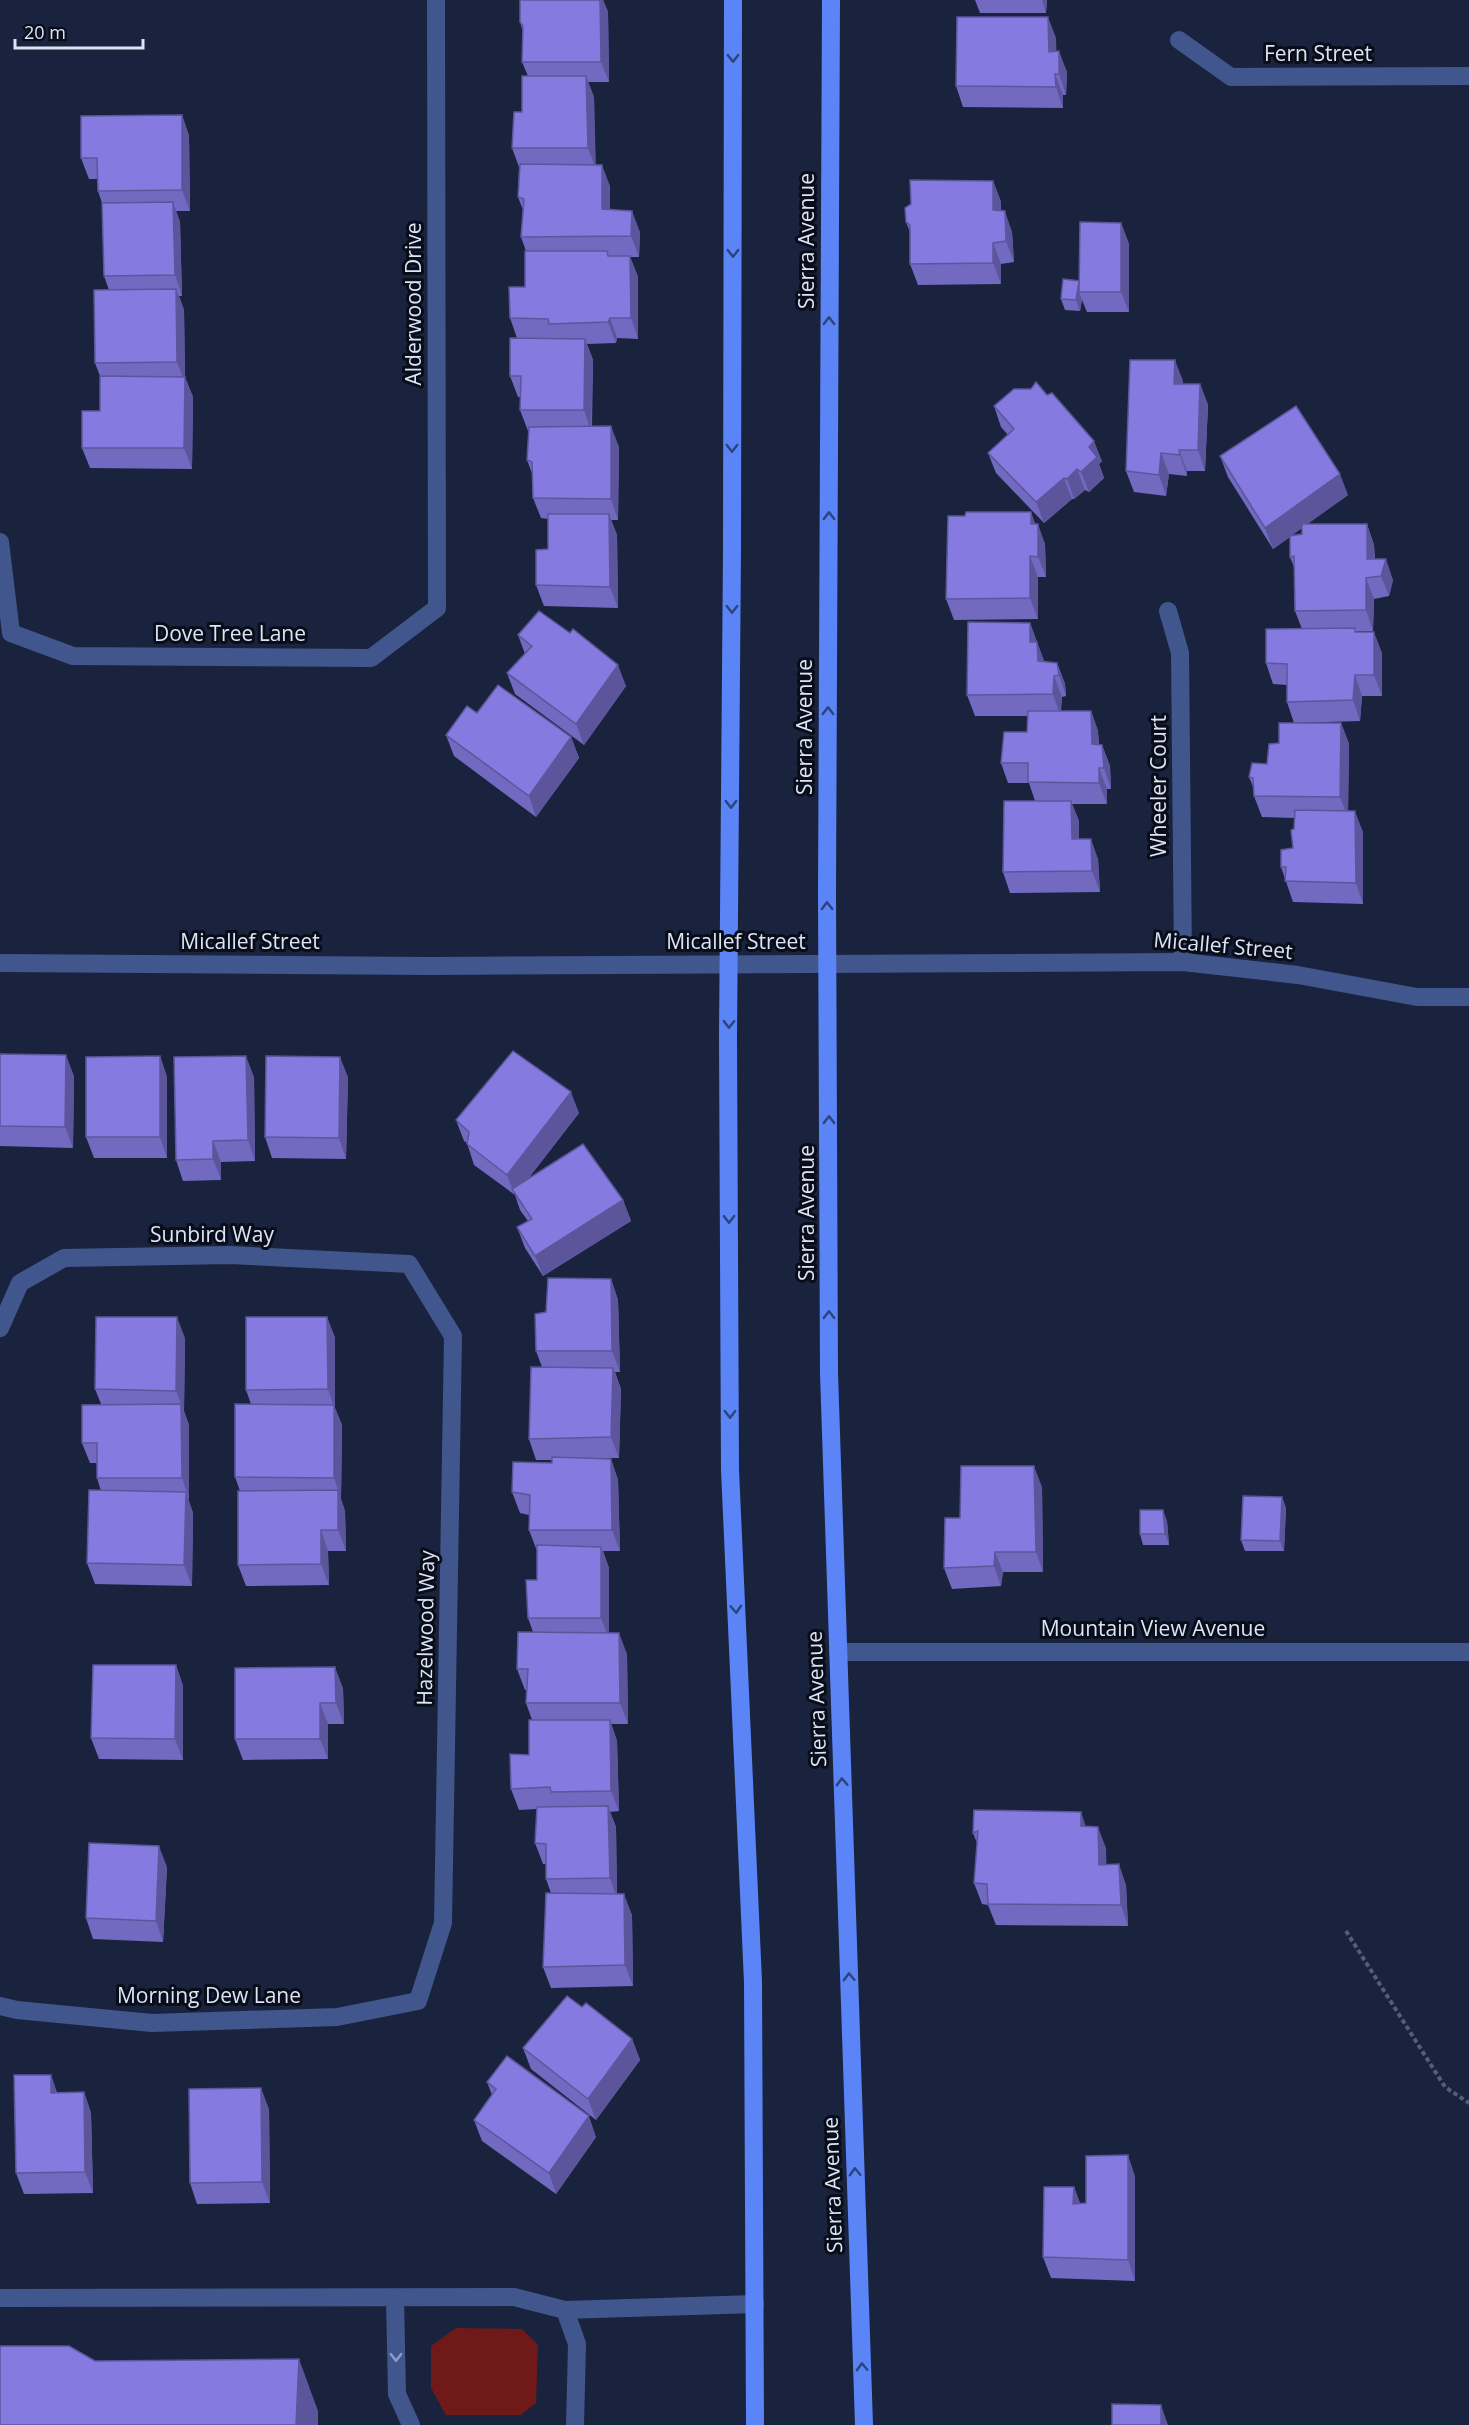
<svg xmlns="http://www.w3.org/2000/svg" width="1469" height="2425" font-family="'Open Sans',sans-serif">
  <style>
    .grass { fill: #6f1a18 }
    .lines { fill: none; stroke-linecap: round; stroke-linejoin: round }
    .path { stroke: #545e75; stroke-width: 4; stroke-dasharray: 4.5 3; stroke-linecap: butt }
    .minor { stroke: #41568d; stroke-width: 18 }
    .major { stroke: #5b85f7; stroke-width: 18 }
    .wall { fill: #7269c0; fill-rule: evenodd }
    .shaded-wall { fill: #5d559c }
    .building { fill: #857adf; stroke: #5d559c; stroke-width: 1.5 }
    .oneway { stroke: #2d437d }
    .oneway2 { stroke: #8e9dc2 }
    .labels { text-anchor: middle; stroke-width: 6; stroke-linejoin: round; paint-order: stroke }
    .street-label { font-size: 21px; fill: #dce4f6; stroke: #080d19 }
  </style>
  <rect width="100%" height="100%" fill="#19233d"/>
  <path class="grass" d="M456,2328L522,2329L538,2345L536,2403L521,2415H446L431,2388V2346Z"/>
  <g class="lines">
    <path class="path" d="M1346,1931L1445,2087L1469,2103"/>
    <g class="minor">
      <path d="M1179,40L1231,77L1469,76"/>
      <path d="M0,542L11,633L73,656L371,658L437,608L436,0"/>
      <path d="M1168,611L1180,653L1183,962"/>
      <path d="M0,963L430,966L1183,962L1298,975L1417,997H1469"/>
      <path d="M0,1328L20,1283L64,1258L230,1255L409,1264L453,1336L443,1923L418,2001L337,2017L152,2023L17,2010L0,2006"/>
      <path d="M838,1652H1469"/>
      <path d="M0,2298L514,2297L565,2310L577,2344L575,2425"/>
      <path d="M395,2298L397,2394L411,2425"/>
      <path d="M565,2310L755,2304"/>
    </g>
    <g class="major">
      <path d="M733,0L732,550L728,1037L730,1470L753,1982L755,2425"/>
      <path d="M831,0L827,893L829,1373L864,2425"/>
    </g>
  </g>
  <g class="wall">
    <path d="M520,0H603L608,12L609,82H588L594,97L595,165L610,186V209L640,232L639,257H630L638,277V339L617,338L616,343L587,344L593,360L592,426L619,447L618,520H611L617,535L618,608L544,606L536,585L548,549V519L541,518L533,498V476L527,460L529,431H528L520,410V397H518L510,376L517,338L510,318L525,287L526,251L521,237L523,210L518,197L519,167L512,148L522,112L528,76L522,62L523,32L520,22Z"/>
    <path d="M975,0H1047L1046,13H980Z"/>
    <path d="M1056,38V51L1067,72L1066,95H1063V108L963,107L956,86Z"/>
    <path d="M182,115L189,136L190,211H176L180,222L182,296H179L184,310L185,377L193,397L192,469L90,468L82,448L100,411V376L95,363L109,290L104,276L102,203L98,191V179H89L81,158Z"/>
    <path d="M993,181L1001,202V211L1012,232L1014,262L1001,264V284L918,285L910,264V232L906,222Z"/>
    <path d="M1121,223L1129,244V312H1087L1082,300L1080,311L1065,310L1061,299L1079,281Z"/>
    <path d="M1183,381V384H1200L1208,405L1205,471H1187V476L1169,474L1166,496L1134,492L1126,471Z"/>
    <path d="M994,406L1102,461L1099,464L1104,478L1089,492L1085,490L1074,499H1072L1044,523L996,473L988,453L1008,435L1001,427Z"/>
    <path d="M1220,456L1348,495L1307,524H1367L1374,545L1375,559L1393,580L1389,596L1374,599L1373,631H1356L1382,653V696H1362L1360,721L1294,723L1287,702V685L1273,684L1266,663L1302,629L1295,611L1294,567L1290,557V537L1273,549L1228,477ZM1302,528V534L1292,535Z"/>
    <path d="M1035,524L1045,544L1046,577H1038V619L954,620L946,599Z"/>
    <path d="M1030,623L1044,662L1057,663L1065,684L1066,696L1062,697L1061,711H1091L1098,731L1099,745H1102L1110,766L1111,789H1107V804H1072L1079,821V839L1098,859L1100,892L1010,893L1003,872L1035,801L1029,783H1008L1001,763L1027,732V716H975L967,695Z"/>
    <path d="M518,635L626,686L584,745L515,694L507,673L525,654Z"/>
    <path d="M477,713L571,737L579,758L536,817L454,756L446,735Z"/>
    <path d="M1341,723L1349,744L1348,811L1363,832V904L1293,902L1281,867L1293,848L1295,818L1262,817L1254,796V789L1249,777L1267,764L1279,743Z"/>
    <path d="M0,1054L74,1076L73,1148L0,1146Z"/>
    <path d="M160,1056L167,1077V1158H94L86,1137Z"/>
    <path d="M254,1077L255,1161L221,1162V1180L183,1181L176,1160Z"/>
    <path d="M348,1077L346,1159L272,1158L265,1137Z"/>
    <path d="M579,1113L528,1179L623,1200L631,1221L543,1276L525,1248L517,1227L528,1221L520,1210L515,1195L474,1165L467,1143L464,1141L456,1120Z"/>
    <path d="M611,1279L618,1300L620,1372H615L621,1389L619,1458H597L611,1459L618,1480L620,1551H603L609,1568V1633L627,1654L628,1724H611L617,1741L619,1811L610,1812L616,1827L617,1894L632,1915L633,1986L551,1988L543,1967L551,1893L546,1879V1864H543L535,1843L537,1809L519,1810L511,1789L529,1755L532,1720L526,1703L527,1690H525L517,1669L533,1632L528,1618L537,1580V1551L529,1530V1515L520,1513L512,1492L552,1463V1460H536L529,1439L542,1367L536,1351L546,1312Z"/>
    <path d="M327,1317L335,1338V1408L342,1425L341,1499L345,1511L346,1551H328L329,1585L246,1586L238,1565L240,1491L235,1477L251,1404L246,1390Z"/>
    <path d="M185,1338L184,1411L189,1425V1499H188L193,1513L192,1586L95,1584L87,1563L101,1491L97,1478V1463H90L82,1443L101,1404L95,1389Z"/>
    <path d="M1042,1487L1043,1572H1003L1001,1586L952,1589L944,1568L960,1518Z"/>
    <path d="M1282,1497L1286,1508L1284,1551H1245L1241,1540Z"/>
    <path d="M1167,1521L1169,1545H1143L1140,1534Z"/>
    <path d="M176,1665L183,1686V1760L99,1759L91,1738Z"/>
    <path d="M343,1688L344,1724H328V1759L243,1760L235,1739Z"/>
    <path d="M974,1810L1086,1827L1106,1848V1865L1126,1885L1128,1926L996,1925L988,1905L982,1904L974,1883L977,1843L973,1833Z"/>
    <path d="M167,1867L163,1942L93,1939L86,1918Z"/>
    <path d="M582,2007L632,2039L640,2060L596,2120L531,2069L523,2048Z"/>
    <path d="M51,2075L57,2093L84,2092L91,2113L93,2193L24,2194L16,2173Z"/>
    <path d="M487,2082L596,2137L556,2194L482,2141L474,2120L492,2095Z"/>
    <path d="M269,2109L270,2203L197,2204L190,2183Z"/>
    <path d="M1135,2176V2281L1051,2278L1043,2257L1074,2187L1080,2204L1086,2203Z"/>
  </g>
  <g class="shaded-wall">
    <path d="M600,0H603L608,12L609,82L601,62Z"/>
    <path d="M1042,0H1047L1046,13Z"/>
    <path d="M1048,17L1056,38L1057,73L1049,52Z"/>
    <path d="M1059,51L1067,72L1066,95L1059,74Z"/>
    <path d="M1055,74L1063,95V108L1056,87Z"/>
    <path d="M586,76L594,97L596,169L588,148Z"/>
    <path d="M182,115L189,136L190,211L182,190Z"/>
    <path d="M602,165L610,186V229L602,209Z"/>
    <path d="M993,181L1001,202L1000,231L993,210Z"/>
    <path d="M173,202L180,222L182,296L175,275Z"/>
    <path d="M632,211L640,232L639,257L631,236Z"/>
    <path d="M1005,211L1012,232L1014,262L1006,241Z"/>
    <path d="M1121,223L1129,244V312L1121,292Z"/>
    <path d="M993,243L1001,264V284L993,263Z"/>
    <path d="M630,256L638,277V339L631,318Z"/>
    <path d="M1080,281L1079,292L1082,300L1080,311L1076,300Z"/>
    <path d="M176,289L184,310L185,381V377L193,397L192,469L184,448L185,383L177,362Z"/>
    <path d="M610,318L617,338L616,343L608,322Z"/>
    <path d="M585,339L593,360L591,431L584,410Z"/>
    <path d="M1175,360L1183,381L1182,405L1174,384Z"/>
    <path d="M1200,384L1208,405L1205,471L1198,450Z"/>
    <path d="M611,426L619,447L618,520L611,499Z"/>
    <path d="M1094,441L1102,461L1099,464L1104,478L1089,492L1081,472L1089,447Z"/>
    <path d="M1179,450L1187,471V476L1180,455Z"/>
    <path d="M1161,453L1169,474L1166,496L1159,475Z"/>
    <path d="M1077,469L1085,490L1074,499L1067,479Z"/>
    <path d="M1340,474L1348,495L1273,549L1265,528Z"/>
    <path d="M1064,478L1072,499L1044,523L1036,502Z"/>
    <path d="M1031,512L1038,531V524L1045,544L1046,577L1038,557L1031,524Z"/>
    <path d="M609,514L617,535L618,608L610,587Z"/>
    <path d="M1367,524L1374,545L1375,576L1367,559Z"/>
    <path d="M1030,556L1038,577V619L1030,598Z"/>
    <path d="M1386,559L1393,580L1389,596L1381,576Z"/>
    <path d="M1366,578L1374,599L1373,631L1366,610Z"/>
    <path d="M1030,623L1045,663V682L1030,642Z"/>
    <path d="M1374,632L1382,653V696L1374,675Z"/>
    <path d="M1057,663L1065,684L1066,696L1059,675Z"/>
    <path d="M618,665L626,686L584,745L576,724Z"/>
    <path d="M1355,675L1362,696L1360,721L1353,700Z"/>
    <path d="M1054,676L1062,697L1060,715L1053,694Z"/>
    <path d="M1091,711L1098,731L1100,765L1092,744Z"/>
    <path d="M1341,723L1349,744L1348,818L1340,797Z"/>
    <path d="M571,737L579,758L536,817L529,796Z"/>
    <path d="M1102,745L1110,766L1111,789L1104,768Z"/>
    <path d="M1099,768L1107,789V804L1099,783Z"/>
    <path d="M1071,801L1079,821V859L1072,839Z"/>
    <path d="M1355,811L1363,832V904L1356,883Z"/>
    <path d="M1091,839L1098,859L1100,892L1092,871Z"/>
    <path d="M66,1055L74,1076L73,1148L65,1127Z"/>
    <path d="M160,1056L167,1077V1158L160,1137Z"/>
    <path d="M246,1056L254,1077L255,1161L248,1140Z"/>
    <path d="M340,1057L348,1077L346,1159L339,1138Z"/>
    <path d="M571,1092L579,1113L516,1194L512,1189L515,1196L507,1175Z"/>
    <path d="M213,1141L221,1162V1180L213,1159Z"/>
    <path d="M623,1200L631,1221L543,1276L535,1256Z"/>
    <path d="M611,1279L618,1300L620,1372L612,1351Z"/>
    <path d="M177,1317L185,1338L184,1411L176,1391Z"/>
    <path d="M327,1317L335,1338V1408L342,1425L341,1499L334,1478V1407L328,1389Z"/>
    <path d="M613,1368L621,1389L619,1458L611,1437Z"/>
    <path d="M181,1404L189,1425V1499L182,1478Z"/>
    <path d="M611,1459L618,1480L620,1551L612,1530Z"/>
    <path d="M1034,1466L1042,1487L1043,1572L1036,1552Z"/>
    <path d="M338,1490L345,1511L346,1551L338,1530Z"/>
    <path d="M186,1492L193,1513L192,1586L184,1565Z"/>
    <path d="M1282,1497L1286,1508L1284,1551L1280,1541Z"/>
    <path d="M1163,1510L1167,1521L1169,1545L1165,1534Z"/>
    <path d="M321,1530L328,1551L329,1585L321,1564Z"/>
    <path d="M601,1547L609,1568V1639L601,1618Z"/>
    <path d="M995,1552L1003,1572L1001,1586L994,1566Z"/>
    <path d="M619,1633L627,1654L628,1724L620,1703Z"/>
    <path d="M176,1665L183,1686V1760L175,1739Z"/>
    <path d="M335,1667L343,1688L344,1724L336,1703Z"/>
    <path d="M320,1703L328,1724V1759L320,1739Z"/>
    <path d="M610,1720L617,1741L619,1811L611,1791Z"/>
    <path d="M608,1806L616,1827L617,1899L610,1878Z"/>
    <path d="M1081,1812L1088,1833L1081,1826Z"/>
    <path d="M1098,1827L1106,1848L1107,1886L1099,1865Z"/>
    <path d="M159,1846L167,1867L163,1942L156,1921Z"/>
    <path d="M1119,1864L1126,1885L1128,1926L1121,1905Z"/>
    <path d="M624,1894L632,1915L633,1986L625,1965Z"/>
    <path d="M632,2039L640,2060L596,2120L588,2099Z"/>
    <path d="M51,2075L58,2096L51,2093Z"/>
    <path d="M261,2088L269,2109L270,2203L262,2182Z"/>
    <path d="M84,2092L91,2113L93,2193L85,2172Z"/>
    <path d="M589,2116L596,2137L556,2194L549,2173Z"/>
    <path d="M1128,2155L1135,2176V2281L1128,2260Z"/>
    <path d="M1074,2187L1082,2208L1073,2204Z"/>
    <path d="M299,2359L318,2411V2425H296Z"/>
    <path d="M1161,2405L1168,2425H1161Z"/>
  </g>
  <g class="building">
    <path d="M520,0H600L601,62H522L523,26L520,22Z"/>
    <path d="M957,17H1048L1049,52L1059,51V74H1055L1056,87L956,86Z"/>
    <path d="M522,76H586L588,148H512L514,112H522Z"/>
    <path d="M182,115V190L98,191L97,158H81V116Z"/>
    <path d="M520,164L602,165V209L632,211L631,236L521,237L524,199L518,197Z"/>
    <path d="M910,180L993,181V210L1005,211L1006,241L993,243V263L910,264V225L906,222L905,208L911,204Z"/>
    <path d="M173,202L175,275L104,276L102,203Z"/>
    <path d="M1080,222L1121,223V292H1079Z"/>
    <path d="M525,251H607L608,256H630L631,318H610L608,322L549,324L548,319L510,318L509,287H525Z"/>
    <path d="M1063,279L1079,281L1076,300L1061,299Z"/>
    <path d="M176,289L177,362L95,363L94,290Z"/>
    <path d="M510,338L585,339L584,410H520L521,376H510Z"/>
    <path d="M1130,360H1175L1174,384H1200L1198,450H1179L1180,455L1161,453L1159,475L1126,471Z"/>
    <path d="M100,376L185,377L184,448H82V411H100Z"/>
    <path d="M1036,382L1047,395L1052,393L1094,441L1089,447L1097,457L1081,472L1077,469L1067,479L1064,478L1036,502L988,453L1014,429L994,406L1014,389H1031Z"/>
    <path d="M1296,406L1340,474L1265,528L1220,456Z"/>
    <path d="M611,426V499L533,498L532,462L527,460L529,427Z"/>
    <path d="M966,512H1031V524H1038V557L1030,556V598L946,599L948,516H965Z"/>
    <path d="M548,514H609L610,587L536,585V550L548,549Z"/>
    <path d="M1302,524H1367V559H1386L1381,576L1366,578V610L1295,611L1294,556L1290,557V536L1302,534Z"/>
    <path d="M539,611L570,633L573,629L618,665L576,724L507,673L532,646L518,635Z"/>
    <path d="M968,622L1030,623V642H1037L1038,661L1057,663L1059,675L1054,676L1053,694L967,695Z"/>
    <path d="M1355,628V632H1374V675H1355L1353,700L1287,702V664L1266,663V629Z"/>
    <path d="M498,685L571,737L529,796L446,735L467,706L477,713Z"/>
    <path d="M1028,711H1091L1092,744L1102,745L1104,768H1099V783L1028,782V763H1001L1004,732H1027Z"/>
    <path d="M1279,723H1341L1340,797L1254,796L1253,778L1249,777L1252,763L1267,764L1269,744L1279,743Z"/>
    <path d="M1004,801H1071L1072,839H1091L1092,871L1003,872Z"/>
    <path d="M1295,810L1355,811L1356,883L1285,881L1286,867H1281V850L1293,848L1291,830L1294,829Z"/>
    <path d="M513,1051L571,1092L507,1175L467,1144L469,1132L456,1120Z"/>
    <path d="M0,1054L66,1055L65,1127L0,1126Z"/>
    <path d="M160,1056V1137H86V1057Z"/>
    <path d="M246,1056L248,1140L213,1141V1159L176,1160L174,1057Z"/>
    <path d="M266,1056L340,1057L339,1138L265,1137Z"/>
    <path d="M583,1144L623,1200L535,1256L517,1227L532,1219L512,1189Z"/>
    <path d="M548,1278L611,1279L612,1351H536L535,1314L546,1312Z"/>
    <path d="M96,1317H177L176,1391L95,1389Z"/>
    <path d="M246,1317H327L328,1389L246,1390Z"/>
    <path d="M531,1367L613,1368L611,1437L529,1439Z"/>
    <path d="M181,1404L182,1478H97V1443H82V1405Z"/>
    <path d="M235,1404L334,1405V1478L235,1477Z"/>
    <path d="M552,1457L611,1459L612,1530H529L530,1495L512,1492L513,1462L552,1463Z"/>
    <path d="M961,1466H1034L1036,1552H995L994,1566L944,1568L945,1518H960Z"/>
    <path d="M89,1490L186,1492L184,1565L87,1563Z"/>
    <path d="M338,1490V1530H321V1564L238,1565V1491Z"/>
    <path d="M1243,1496L1282,1497L1280,1541L1241,1540Z"/>
    <path d="M1140,1510H1163L1165,1534H1140Z"/>
    <path d="M537,1545L601,1547V1618H528L526,1580H537Z"/>
    <path d="M518,1632L619,1633L620,1703H526L528,1669H517Z"/>
    <path d="M93,1665H176L175,1739L91,1738Z"/>
    <path d="M335,1667L336,1703H320V1739H235V1668Z"/>
    <path d="M529,1720H610L611,1791L551,1792L550,1787L511,1789L510,1754L529,1755Z"/>
    <path d="M608,1806L610,1878L546,1879V1844L535,1843L537,1807Z"/>
    <path d="M974,1810L1081,1812V1826L1098,1827L1099,1865L1119,1864L1121,1905L988,1904L987,1884L974,1883L978,1831L973,1833Z"/>
    <path d="M89,1843L159,1846L156,1921L86,1918Z"/>
    <path d="M546,1893L624,1894L625,1965L543,1967Z"/>
    <path d="M567,1996L582,2007L586,2003L632,2039L588,2099L523,2048Z"/>
    <path d="M507,2056L589,2116L549,2173L474,2120L496,2089L487,2082Z"/>
    <path d="M14,2075H51V2093L84,2092L85,2172L16,2173Z"/>
    <path d="M261,2088L262,2182L190,2183L189,2089Z"/>
    <path d="M1128,2155V2260L1043,2257L1044,2187H1074L1073,2204L1086,2203V2156Z"/>
    <path d="M0,2346H69L95,2361L299,2359L296,2425H0Z"/>
    <path d="M1112,2404L1161,2405V2425H1112Z"/>
  </g>
  <defs><path id="oneway-chevron" d="M-2-3.5L2.5 0L-2 3.5" fill="none" stroke-width="1.6" stroke-linecap="round" stroke-linejoin="round" transform="scale(1.5)"/></defs>
  <g class="oneway">
    <use href="#oneway-chevron" transform="translate(733 58) rotate(90)"/>
    <use href="#oneway-chevron" transform="translate(733 253) rotate(90)"/>
    <use href="#oneway-chevron" transform="translate(829 321) rotate(-90)"/>
    <use href="#oneway-chevron" transform="translate(732 448) rotate(90)"/>
    <use href="#oneway-chevron" transform="translate(829 516) rotate(-90)"/>
    <use href="#oneway-chevron" transform="translate(732 609) rotate(90)"/>
    <use href="#oneway-chevron" transform="translate(828 711) rotate(-90)"/>
    <use href="#oneway-chevron" transform="translate(731 804) rotate(90)"/>
    <use href="#oneway-chevron" transform="translate(827 906) rotate(-91)"/>
    <use href="#oneway-chevron" transform="translate(729 1024) rotate(91)"/>
    <use href="#oneway-chevron" transform="translate(829 1120) rotate(-90)"/>
    <use href="#oneway-chevron" transform="translate(729 1219) rotate(90)"/>
    <use href="#oneway-chevron" transform="translate(829 1315) rotate(-90)"/>
    <use href="#oneway-chevron" transform="translate(730 1414) rotate(90)"/>
    <use href="#oneway-chevron" transform="translate(736 1609) rotate(87)"/>
    <use href="#oneway-chevron" transform="translate(842 1782) rotate(-92)"/>
    <use href="#oneway-chevron" transform="translate(849 1977) rotate(-92)"/>
    <use href="#oneway-chevron" transform="translate(855 2172) rotate(-92)"/>
    <use href="#oneway-chevron" transform="translate(862 2367) rotate(-92)"/>
  </g>
  <use class="oneway2" href="#oneway-chevron" transform="translate(396 2357) rotate(89)"/>
  <g class="labels">
    <g class="street-label">
      <text x="1318" y="61">Fern Street</text>
      <text transform="translate(807 241) rotate(-90)" y="7">Sierra Avenue</text>
      <text transform="translate(414 304) rotate(-90)" y="7">Alderwood Drive</text>
      <text x="230" y="641">Dove Tree Lane</text>
      <text transform="translate(805 727) rotate(-90)" y="7">Sierra Avenue</text>
      <text transform="translate(1159 786) rotate(-90)" y="7">Wheeler Court</text>
      <text x="250" y="949">Micallef Street</text>
      <text x="736" y="949">Micallef Street</text>
      <text transform="translate(1223 946) rotate(5)" y="7">Micallef Street</text>
      <text transform="translate(807 1213) rotate(-90)" y="7">Sierra Avenue</text>
      <text x="212" y="1242">Sunbird Way</text>
      <text transform="translate(426 1628) rotate(-89)" y="7">Hazelwood Way</text>
      <text x="1153" y="1636">Mountain View Avenue</text>
      <text transform="translate(817 1699) rotate(-92)" y="7">Sierra Avenue</text>
      <text x="209" y="2003">Morning Dew Lane</text>
      <text transform="translate(833 2185) rotate(-92)" y="7">Sierra Avenue</text>
    </g>
  </g>
  <path d="M15 39v9h128v-9" fill="none" stroke="#dce4f6" stroke-width="3"/>
  <text x="24" y="39" font-size="18" fill="#dce4f6" stroke="#080d19" stroke-width="4.5" paint-order="stroke">20 m</text>
</svg>
